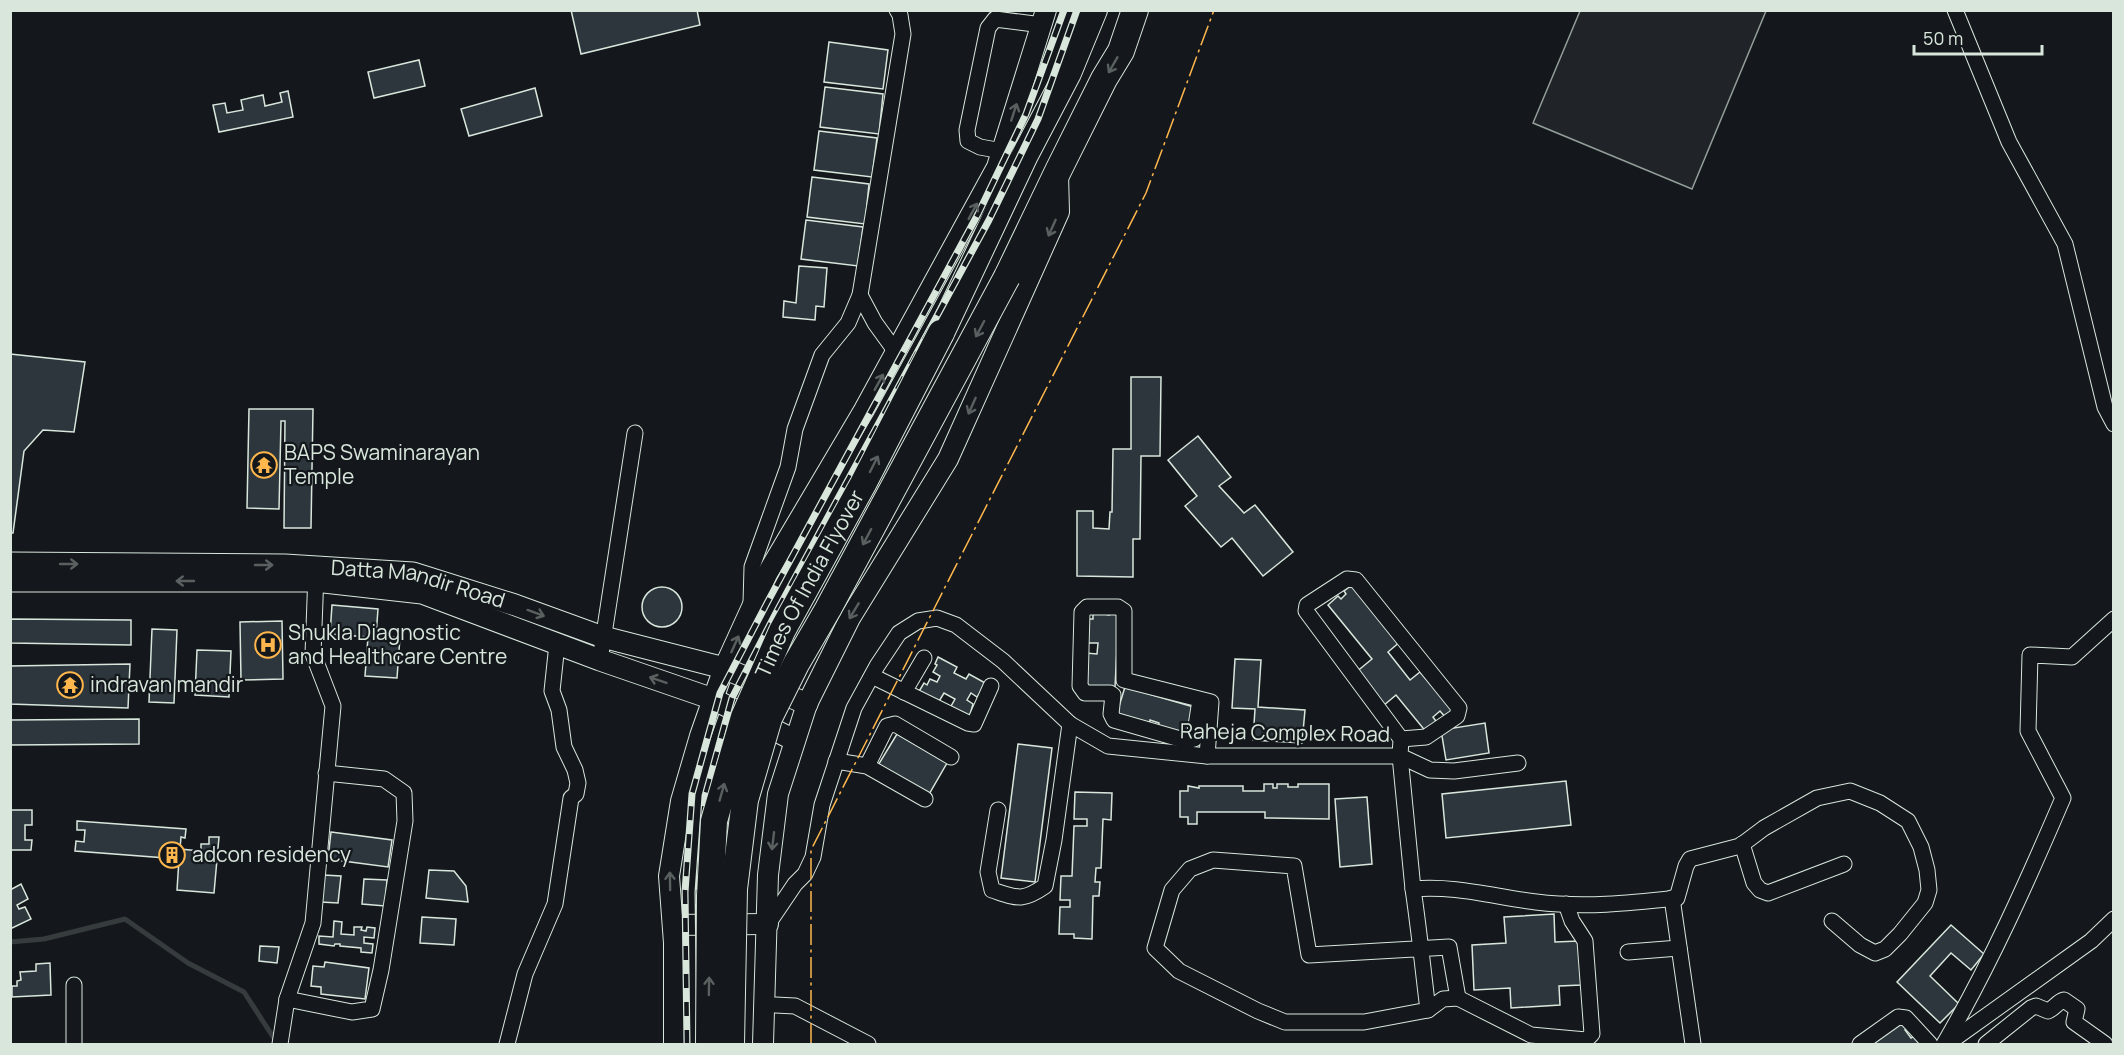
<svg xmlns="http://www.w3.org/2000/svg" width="2124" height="1055" font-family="Manrope,sans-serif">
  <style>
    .green { fill: #202428; stroke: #939e99; stroke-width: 1.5 }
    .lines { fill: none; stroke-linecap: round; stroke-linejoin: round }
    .stream { stroke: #363b3e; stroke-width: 5 }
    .building { fill: #2c363c; stroke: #d8e6dc; stroke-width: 1.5 }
    .minor-casing { stroke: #d8e6dc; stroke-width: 17 }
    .tertiary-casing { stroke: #d8e6dc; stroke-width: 22 }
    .secondary-casing { stroke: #d8e6dc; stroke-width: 23 }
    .trunk-casing { stroke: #d8e6dc; stroke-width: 28 }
    .minor { stroke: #14181c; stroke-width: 15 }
    .tertiary { stroke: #14181c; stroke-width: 20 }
    .secondary { stroke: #14181c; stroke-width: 21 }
    .trunk { stroke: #14181c; stroke-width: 26 }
    .rail-casing { stroke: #d8e6dc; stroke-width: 7 }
    .rail { stroke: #14181c; stroke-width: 4.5; stroke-dasharray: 14; stroke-linecap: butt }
    .trunk-bridge-casing { stroke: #d8e6dc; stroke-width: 28; stroke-linecap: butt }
    .trunk-bridge { stroke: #14181c; stroke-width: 26 }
    .power { stroke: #ffb74d; stroke-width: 1.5; stroke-dasharray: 21 4.5 3 4.5; stroke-linecap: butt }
    .oneway { stroke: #59605f }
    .labels { text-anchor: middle; stroke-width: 4.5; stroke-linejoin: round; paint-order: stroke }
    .poi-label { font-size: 21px; fill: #d8e6dc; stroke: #14181c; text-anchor: start }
    .street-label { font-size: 21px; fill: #d8e6dc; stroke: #14181c }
  </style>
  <rect width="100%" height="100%" fill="#14181c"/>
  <path class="green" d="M1580,11H1766L1692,189L1533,123Z"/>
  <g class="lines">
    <path class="stream" d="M10,942L44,939L125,919L188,963L244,992L277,1043"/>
  </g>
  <g class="building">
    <path d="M571,10H697L700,25L581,54Z"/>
    <path d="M829,42L888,50L883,89L824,82Z"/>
    <path d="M419,60L425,86L374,98L368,72Z"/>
    <path d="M825,87L883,94L879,134L820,127Z"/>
    <path d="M535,88L542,116L469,136L461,109Z"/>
    <path d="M288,91L293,117L219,132L213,105L225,103L227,113L243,110L241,100L263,95L265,106L282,102L280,93Z"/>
    <path d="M819,131L877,138L872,177L814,170Z"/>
    <path d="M812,177L869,184L865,224L807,217Z"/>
    <path d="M806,220L863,227L858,266L801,259Z"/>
    <path d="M799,266L827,268L824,307L816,306L815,320L783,317L784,301L796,303Z"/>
    <path d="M10,354L85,362L74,432L43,430L24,451L13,533H10Z"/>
    <path d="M1131,377H1161L1160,456H1141L1140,539H1133V577L1077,576V511H1093V528L1109,529L1110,512H1112L1113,449H1131Z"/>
    <path d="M249,409H313L311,528H284L285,421H281L279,509L247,508Z"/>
    <path d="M1198,436L1231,477L1219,486L1244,513L1255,505L1293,552L1263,576L1232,538L1221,547L1185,506L1197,496L1168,460Z"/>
    <path d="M1353,584L1401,641L1388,652L1410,680L1420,672L1454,712L1446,718L1440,711L1433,717L1438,724L1427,733L1396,695L1383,706L1355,673L1372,659L1328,605L1338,596L1341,599L1346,594L1344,591Z"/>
    <circle cx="662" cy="607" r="20"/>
    <path d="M332,605L378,609L376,636L400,637L397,678L365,676L368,637L330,634Z"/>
    <path d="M1093,611L1109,615V612H1119L1115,687L1085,686L1086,653L1097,654L1098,643H1087L1088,619H1093Z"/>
    <path d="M10,619L131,620V645L10,643Z"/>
    <path d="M282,621L283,679L241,680L240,622Z"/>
    <path d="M152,629L177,630L174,703L149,702Z"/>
    <path d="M197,650L231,651L229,697L195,695Z"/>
    <path d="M938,657L957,667L954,673L966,679L969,674L987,684L977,697L971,693L967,700L973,704L969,718L950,708L955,699L944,693L938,703L918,693L924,683L927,685L930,679L937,682L940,676L933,672L937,665L935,664Z"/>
    <path d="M1235,659L1261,660L1258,707L1305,710L1302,743L1253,740L1255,709L1232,708Z"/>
    <path d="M130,664L128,708L10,704V666Z"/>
    <path d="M1125,687L1197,708L1188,737L1158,728L1159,723L1150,720L1149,726L1116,716Z"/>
    <path d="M139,719V744L10,745V720Z"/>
    <path d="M1485,723L1489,753L1446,760L1441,730Z"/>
    <path d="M897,734L947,763L928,796L877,767Z"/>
    <path d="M1018,744L1052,748L1035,882L1001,878Z"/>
    <path d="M1566,781L1571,825L1446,838L1442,794Z"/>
    <path d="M1264,784H1273V788H1277V784H1288V787H1298V784H1329V819L1265,818V812H1197V824H1188V817H1180V791H1188V786L1199,788V786H1243V791H1264Z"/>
    <path d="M1075,792L1112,793L1111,820L1103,819L1101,868H1096L1095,882H1100L1099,896H1093L1092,939L1074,938V934H1059L1060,907H1070V900H1060L1061,876H1072L1074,826H1087V819H1074Z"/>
    <path d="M1367,797L1372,864L1340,867L1335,799Z"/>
    <path d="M10,810H32V825H25V840H32L31,850H10Z"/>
    <path d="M77,821L186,829L185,838L181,837L180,849L201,851V844H209V837H219L214,893L177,890L179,859L75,851L76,841L84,842L85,830H77Z"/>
    <path d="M331,832L392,840L388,867L328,859Z"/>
    <path d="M429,870L454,871L466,886L468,902L426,898Z"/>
    <path d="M323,875L341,876L338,903L321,902Z"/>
    <path d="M364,879L387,880L385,906L362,904Z"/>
    <path d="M21,884L28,899L17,905L19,909L25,907L31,919L10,929V890Z"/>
    <path d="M1554,914L1555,942L1579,941L1581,985L1559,986L1560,1005L1511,1008L1510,988L1474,990L1472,945L1506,943L1504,917Z"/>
    <path d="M422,917L456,919L454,945L420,943Z"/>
    <path d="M334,921L342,922L341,934L354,935V927H362L361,930L366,931L367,927L375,928L374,938L364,937V943L373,944L372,953L361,952V948L340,946V944H335L334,946L319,944V936L333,937Z"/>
    <path d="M1951,925L1984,954L1971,970L1951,953L1930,976L1959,1004L1940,1023L1897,982Z"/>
    <path d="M260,946L279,947L277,963L259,961Z"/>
    <path d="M325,962L369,968L365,999L321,994V987L311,986L313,966L324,967Z"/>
    <path d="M50,963L51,995L12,997V986H17V981L21,980L20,972L36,971V964Z"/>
    <path d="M1905,1020L1910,1026L1905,1030L1911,1038L1916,1035L1922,1042L1919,1044H1872Z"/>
  </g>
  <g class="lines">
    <g class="minor-casing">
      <g id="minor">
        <path d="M1955,10L2009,142L2065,244L2105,407L2114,424"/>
        <path d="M1002,151L980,147L968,141L967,130L988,28L995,19L1042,25"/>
        <path d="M860,295L875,323L896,352"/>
        <path d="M751,603L752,567L788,467L795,429L822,355L848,323L860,295L903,34L900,15L897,10"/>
        <path d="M600,660L635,433"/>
        <path d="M872,676L968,723L974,724L991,686"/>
        <path d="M904,692L924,658"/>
        <path d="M1200,700L1194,739L1187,741L1114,720L1111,714L1113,695L1110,693H1085L1080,686L1082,612L1087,607H1118L1124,611V680L1211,702L1207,756"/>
        <path d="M1401,739L1426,737L1457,716L1459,708L1356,580L1347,579L1307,605L1306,611L1401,739L1400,756L1430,770L1454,771L1518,763"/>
        <path d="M836,761L867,766L925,799"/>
        <path d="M867,766L887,726L895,724L951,757"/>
        <path d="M998,810L988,872L992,890C1017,898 1022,902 1045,886L1054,840L1070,724"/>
        <path d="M1742,844L1754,883L1760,890L1768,893L1844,864"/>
        <path d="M1413,889C1419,929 1423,970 1428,1010L1364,1022H1285L1258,1011L1179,971L1155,948L1172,890L1190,869L1213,860L1294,866L1309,955L1449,947L1458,998"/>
        <path d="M1672,898L1693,1044"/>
        <path d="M768,924L795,884L805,874L813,857L822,805L854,708L877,666L899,633L918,621L937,618L956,625L1003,661L1070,724L1108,746L1207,756H1400L1413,889C1454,885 1495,897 1536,902C1584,908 1630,903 1677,898L1686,866L1690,859L1740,846L1764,828L1817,798L1850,791L1880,803L1908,821L1921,847L1927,870L1929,890L1925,903L1900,934L1885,949L1875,953L1860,945L1832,921"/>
        <path d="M1628,952L1679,948"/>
        <path d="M74,985V1044"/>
        <path d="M287,999L352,1012L372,1009L381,970L405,821L404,793L384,779L326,773"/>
        <path d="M775,1005L795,1006L868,1044"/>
        <path d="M1428,1010L1443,999L1458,998L1531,1035L1586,1040L1592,1034L1585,941L1572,921L1566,904"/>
        <path d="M280,1044L287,999L313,923L333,706L313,654L316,573"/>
        <path d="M507,1044L525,974L555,904L571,798L576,794L578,783L575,770L564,747L559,710L552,691L557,644"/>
        <path d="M1860,1044L1898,1017L1906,1018L1930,1044"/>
        <path d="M1944,1044C1990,965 2027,882 2063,798L2028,731L2030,655L2072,657L2114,619"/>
        <path d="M1947,1044L2091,941L2114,919"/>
        <path d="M1986,1044L2031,1008L2036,1006L2048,1011C2055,1008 2057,1002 2064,1000L2077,1009L2074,1022L2105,1044"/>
      </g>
    </g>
    <g class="tertiary-casing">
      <g id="tertiary">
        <path d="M673,925L768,924"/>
        <path d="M674,1044V943L669,876L681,801L700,736L713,699L724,668L767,574L864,410L997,167L1046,10"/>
        <path d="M763,1044L768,875L778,794L807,704L850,618L948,459L1059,212L1058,174"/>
      </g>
    </g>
    <g class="secondary-casing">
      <g id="secondary">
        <path id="s1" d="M10,563L285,565L413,573L515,605L603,637L724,668L807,704"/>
        <path d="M10,581H315L422,593L600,660L713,699L794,740"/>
      </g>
    </g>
    <g class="trunk-casing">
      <g id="trunk">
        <path d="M1007,277L1058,171L1104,79L1121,51L1135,10"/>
        <path d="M941,333L1025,155L1068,73L1094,10"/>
      </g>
    </g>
    <use href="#minor" class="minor"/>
    <use href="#tertiary" class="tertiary"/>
    <use href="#secondary" class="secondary"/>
    <use href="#trunk" class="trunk"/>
    <g class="rail-casing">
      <g id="rail">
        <path d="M687,1044L685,892L692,794L720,693L767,603L978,214L1026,114L1064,10"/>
        <path d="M700,1044L698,892L705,796L732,698L778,609L989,220L1038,119L1077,10"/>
      </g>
    </g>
    <use href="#rail" class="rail"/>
    <g class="trunk-bridge-casing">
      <g id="trunk-bridge">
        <path id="s2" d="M709,1044L710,896L714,821L744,717L782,631L863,484L941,333"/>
        <path d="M731,1044L734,889L745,800L769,718L796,664L828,609L1007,277"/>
      </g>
    </g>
    <use href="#trunk-bridge" class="trunk-bridge"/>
    <path class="power" d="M811,1044V850L1146,193L1214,10"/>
  </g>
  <defs><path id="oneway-shaft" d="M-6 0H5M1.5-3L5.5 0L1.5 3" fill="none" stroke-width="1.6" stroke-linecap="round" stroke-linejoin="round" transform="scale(1.5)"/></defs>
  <g class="oneway">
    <use href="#oneway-shaft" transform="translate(1113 65) rotate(120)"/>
    <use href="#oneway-shaft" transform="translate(1014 112) rotate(-72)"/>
    <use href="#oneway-shaft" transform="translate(973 211) rotate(-61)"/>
    <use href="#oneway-shaft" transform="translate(1052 228) rotate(114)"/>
    <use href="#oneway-shaft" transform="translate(980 329) rotate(118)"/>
    <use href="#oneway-shaft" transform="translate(879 382) rotate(-61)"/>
    <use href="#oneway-shaft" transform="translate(972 406) rotate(114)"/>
    <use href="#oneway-shaft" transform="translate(874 464) rotate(-63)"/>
    <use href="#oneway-shaft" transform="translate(867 537) rotate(118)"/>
    <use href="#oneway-shaft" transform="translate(69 564)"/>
    <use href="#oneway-shaft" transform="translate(264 565)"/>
    <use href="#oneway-shaft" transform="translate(185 581) rotate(180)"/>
    <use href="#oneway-shaft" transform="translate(854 611) rotate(121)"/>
    <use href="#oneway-shaft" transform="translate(536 613) rotate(20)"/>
    <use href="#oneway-shaft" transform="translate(735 644) rotate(-66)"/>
    <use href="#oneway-shaft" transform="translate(658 680) rotate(-161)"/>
    <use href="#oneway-shaft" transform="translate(722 792) rotate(-74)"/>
    <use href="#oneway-shaft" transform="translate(773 841) rotate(97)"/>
    <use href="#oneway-shaft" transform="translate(670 881) rotate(-91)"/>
    <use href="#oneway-shaft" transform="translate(709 986) rotate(-89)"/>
  </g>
  <defs>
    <g id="temple-ring" transform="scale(1.35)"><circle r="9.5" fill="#14181c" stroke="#ffb74d" stroke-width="1.5"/><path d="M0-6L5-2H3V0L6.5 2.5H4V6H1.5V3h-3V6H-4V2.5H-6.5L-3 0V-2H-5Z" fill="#ffb74d"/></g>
    <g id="hospital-ring" transform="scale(1.35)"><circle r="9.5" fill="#14181c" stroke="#ffb74d" stroke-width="1.5"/><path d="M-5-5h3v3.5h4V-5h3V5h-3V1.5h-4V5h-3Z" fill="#ffb74d"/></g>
    <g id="building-ring" transform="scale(1.35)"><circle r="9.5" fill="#14181c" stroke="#ffb74d" stroke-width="1.5"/><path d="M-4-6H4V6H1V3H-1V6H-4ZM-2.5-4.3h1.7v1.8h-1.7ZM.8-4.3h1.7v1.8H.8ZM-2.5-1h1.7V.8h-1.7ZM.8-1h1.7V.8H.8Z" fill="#ffb74d"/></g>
  </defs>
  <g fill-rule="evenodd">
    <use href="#temple-ring" x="264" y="465"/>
    <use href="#hospital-ring" x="268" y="645"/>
    <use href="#temple-ring" x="70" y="685"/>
    <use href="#building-ring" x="172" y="855"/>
  </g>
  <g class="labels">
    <g class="poi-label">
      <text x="284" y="460">BAPS Swaminarayan<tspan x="284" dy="24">Temple</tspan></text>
      <text x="288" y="640">Shukla Diagnostic<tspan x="288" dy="24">and Healthcare Centre</tspan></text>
      <text x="90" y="692">indravan mandir</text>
      <text x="192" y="862">adcon residency</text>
    </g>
    <g class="street-label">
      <text dy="7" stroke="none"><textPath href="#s2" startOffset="480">Times Of India Flyover</textPath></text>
      <text dy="7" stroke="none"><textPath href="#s1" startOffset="410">Datta Mandir Road</textPath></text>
      <text transform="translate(1285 733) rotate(1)" y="7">Raheja Complex Road</text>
    </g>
  </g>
  <rect width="2124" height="1055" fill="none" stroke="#d8e6dc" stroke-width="24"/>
  <path d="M1914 45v9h128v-9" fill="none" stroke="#d8e6dc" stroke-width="3"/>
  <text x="1923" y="45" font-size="18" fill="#d8e6dc" stroke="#14181c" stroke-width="4.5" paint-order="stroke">50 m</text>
</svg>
